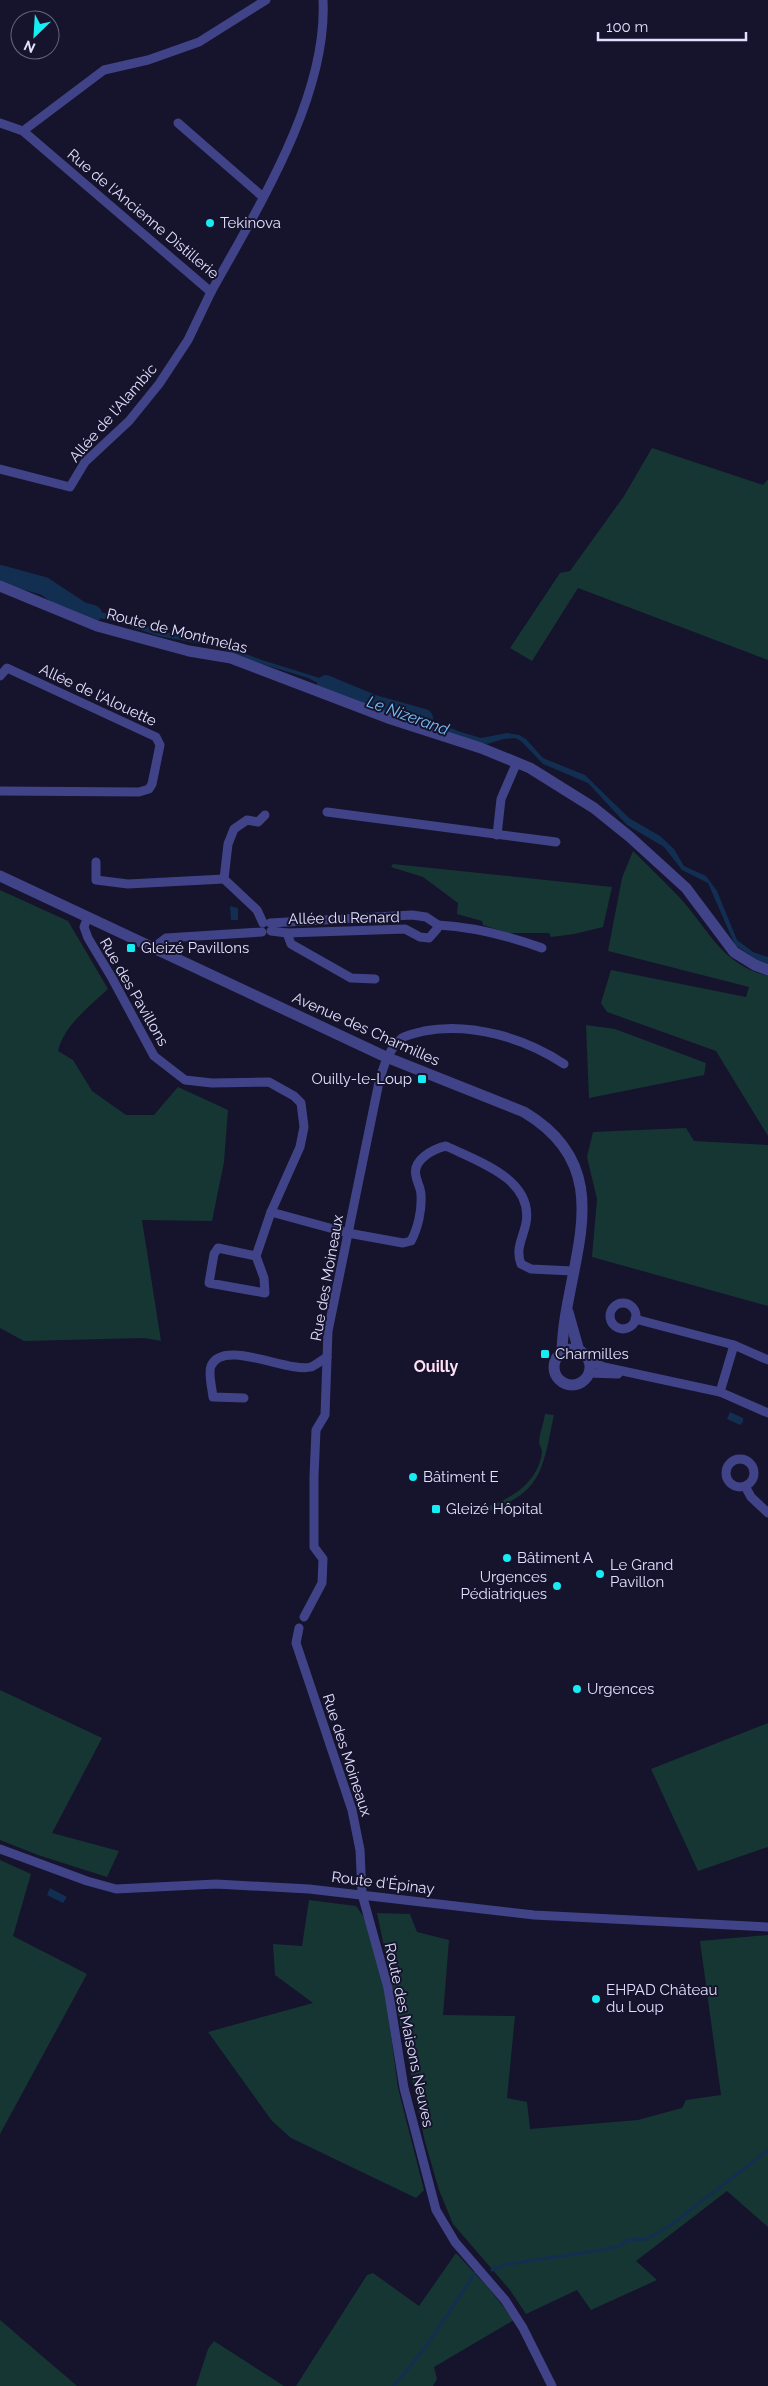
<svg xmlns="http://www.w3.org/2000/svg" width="768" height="2386" font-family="Raleway,sans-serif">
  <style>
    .green { fill: #163633 }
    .water { fill: #122e51 }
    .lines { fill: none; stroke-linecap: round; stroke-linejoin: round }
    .stream { stroke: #122e51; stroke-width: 3 }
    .river { stroke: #122e51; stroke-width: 18 }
    .minor { stroke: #414388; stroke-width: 9 }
    .tertiary { stroke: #414388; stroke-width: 11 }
    .poi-dot { fill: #15ecf4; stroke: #16132c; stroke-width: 2 }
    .labels { text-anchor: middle; stroke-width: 4; stroke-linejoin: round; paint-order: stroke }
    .street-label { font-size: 15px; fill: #e1e0fe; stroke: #16132c }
    .poi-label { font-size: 15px; fill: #e1e0fe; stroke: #16132c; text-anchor: start }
    .water-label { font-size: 16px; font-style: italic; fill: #73c3f8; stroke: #16132c }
    .neighbourhood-label { font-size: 16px; font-weight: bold; fill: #fee1f5; stroke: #16132c }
  </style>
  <rect width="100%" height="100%" fill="#16132c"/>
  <g class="green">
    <path d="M652,448L763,485L768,479V660L578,588L532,661L510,648L560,573L570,571L624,496Z"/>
    <path d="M633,851C649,867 665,882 680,898C710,931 721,964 768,976V1136L716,1051L607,1012L601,1003L611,970L746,997L749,987L608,951L622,878Z"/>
    <path d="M393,864L612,887L603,927L574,934L551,937L549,933H508L483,925L482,921L457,914L458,903L423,877L391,867Z"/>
    <path d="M0,890L68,921L108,989C90,1006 64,1025 58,1051L73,1060L92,1091L126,1115H154L178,1087L228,1110L224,1162L212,1221L142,1220L161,1341L144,1338L24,1341L0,1328Z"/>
    <path d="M586,1025L615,1029L706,1063L704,1075L589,1098Z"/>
    <path d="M686,1128L694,1141L768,1145V1306L592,1257L597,1199L587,1157L593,1132Z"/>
    <path d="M545,1414L554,1415C542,1471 543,1492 484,1513L482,1509C509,1500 538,1484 542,1452C542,1448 539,1445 539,1441C540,1432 544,1422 545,1414Z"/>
    <path d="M0,1690L102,1738L52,1833L119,1851L107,1877L38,1855L0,1840Z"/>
    <path d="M768,1723V1847L698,1871L651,1769Z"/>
    <path d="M0,1860L31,1874L13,1936L87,1974L0,2134Z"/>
    <path d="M309,1900L356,1906L366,1920L385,1990L398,2088L424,2190L416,2198L291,2138L272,2121L208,2032L313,2003L275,1975L273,1944L302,1946Z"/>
    <path d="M377,1913L410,1914L417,1932L449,1940L443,2015L515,2016L507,2098L527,2102L530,2129L638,2120L682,2108L686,2100L721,2095L700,1941L768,1935V2227L727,2191L636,2261L657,2280L591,2310L577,2290L526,2314L510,2290L453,2224L439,2190L425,2142Z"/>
    <path d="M456,2253L487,2286L514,2320L434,2367L437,2379L433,2386H296L367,2275L373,2273L419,2306Z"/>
    <path d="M0,2320L77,2386H0Z"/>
    <path d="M214,2341L284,2386H196L208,2349Z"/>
  </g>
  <g class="water">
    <path d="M0,571L45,584L60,599L79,607L113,615L161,631L221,644L262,660L323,679L348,693L371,702L401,711L421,712L442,725L461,732L481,738L507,733L519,735L526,739L543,758L585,775L629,818L660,836L674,849L684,866L706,876L717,891L737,940L753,952L768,957V964L757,960L735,945L708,883L682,870L664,847L627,825L588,783L543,764L521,741L515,738L504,739L487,744L436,729L419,718L396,715L348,698L308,678L246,659L218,647L158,636L114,621L85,615L55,601L42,588L0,577Z"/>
    <path d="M230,906L238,908V920H231Z"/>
    <path d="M730,1412L743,1418V1422L740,1425L727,1419Z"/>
    <path d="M50,1888L67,1897L63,1903L47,1895Z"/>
  </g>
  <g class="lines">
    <g class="stream">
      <path d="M492,2270L508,2264L596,2251L620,2246L627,2240L647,2239L671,2225L768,2150"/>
      <path d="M394,2386L424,2349L475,2273"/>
    </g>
    <g class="river">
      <path d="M0,574L44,586L82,611L93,614"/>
      <path d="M326,684L374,704L424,718"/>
    </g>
    <g class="minor">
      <path d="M0,123L23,131L211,292C257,209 328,97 323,0"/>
      <path d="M178,123L263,197"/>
      <path d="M23,131L104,70L148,60L199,42L266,0"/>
      <path d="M0,469L70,487L85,462L129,421L159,384L188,340L211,292"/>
      <path d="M0,676L7,668L156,737L160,745L152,784L149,789L139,792L0,791"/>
      <path d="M327,812L556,842"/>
      <path d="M497,835L501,799L517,762"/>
      <path d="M96,862V880L128,884L224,879"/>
      <path d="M87,919L84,927L88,938L112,978L154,1056L185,1080L212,1083L269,1082L294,1096L301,1103L304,1127L300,1147L271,1212L256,1256L264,1278L265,1293L209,1283L214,1254L218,1248L256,1256"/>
      <path d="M263,923L257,910L224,879L228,844L234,829L247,820L258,822L265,815"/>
      <path d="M270,923L412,915L426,917L438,925L437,929L429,938L420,937L405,929L287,933L271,931"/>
      <path d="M438,925C474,927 509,936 542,948"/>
      <path d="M287,933L291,944L351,978L375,979"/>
      <path d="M153,948L166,938L262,932"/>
      <path d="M271,1212L348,1233L403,1243L411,1241C418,1228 422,1210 421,1195C421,1188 417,1183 416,1176C412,1160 433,1149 446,1146C477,1161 534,1179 526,1223C523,1238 515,1249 521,1264L531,1269L573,1271"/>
      <circle cx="623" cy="1316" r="13"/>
      <path d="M635,1319L734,1345"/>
      <path d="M589,1361L604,1367L720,1392L768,1413"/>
      <path d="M589,1373L618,1374"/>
      <path d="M720,1392L734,1345L768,1360"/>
      <path d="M244,1398L213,1397C212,1388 208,1373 211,1366C223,1338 288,1373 311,1367C316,1365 322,1360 327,1357"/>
      <circle cx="740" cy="1473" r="14"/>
      <path d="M745,1486L751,1497L768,1513"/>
      <path d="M304,1617L322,1583L323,1559L314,1547V1476L316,1430L325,1415L328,1331L379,1082C384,1065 388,1050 402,1038C408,1034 417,1033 424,1031C471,1022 525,1038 564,1064"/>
      <path d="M299,1628L296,1643L352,1810L360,1850L362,1894L388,1988L404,2088L436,2210L455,2242L505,2300L523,2328L552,2386"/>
      <path d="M0,1849L87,1881L116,1889L216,1884L309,1889L534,1915L768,1927"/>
    </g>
    <g class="tertiary">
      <path d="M0,586L97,626L189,651L231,658L391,719L481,748L530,768L594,808L630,837L686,888L734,952L755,965L768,970"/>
      <path d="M0,876L386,1057L524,1112C625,1172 564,1263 562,1352"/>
      <path d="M568,1312L579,1351"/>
      <circle cx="572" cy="1367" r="18"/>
    </g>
  </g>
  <g class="poi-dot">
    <circle cx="210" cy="223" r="5"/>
    <rect x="126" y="943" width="10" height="10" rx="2.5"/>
    <rect x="417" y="1074" width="10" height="10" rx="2.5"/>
    <rect x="540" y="1349" width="10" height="10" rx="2.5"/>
    <circle cx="413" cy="1477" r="5"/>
    <rect x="431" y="1504" width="10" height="10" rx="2.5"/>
    <circle cx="507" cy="1558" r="5"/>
    <circle cx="600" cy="1574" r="5"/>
    <circle cx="557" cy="1586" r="5"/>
    <circle cx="577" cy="1689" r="5"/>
    <circle cx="596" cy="1999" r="5"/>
  </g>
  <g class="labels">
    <g class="street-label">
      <text transform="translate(143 214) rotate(40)" y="5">Rue de l'Ancienne Distillerie</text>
      <text transform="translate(113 413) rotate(-49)" y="5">Allée de l'Alambic</text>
      <text transform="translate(177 631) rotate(14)" y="5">Route de Montmelas</text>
      <text transform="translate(98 695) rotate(25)" y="5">Allée de l'Alouette</text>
      <text transform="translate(344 918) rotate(-1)" y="5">Allée du Renard</text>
      <text transform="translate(134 992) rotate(60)" y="5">Rue des Pavillons</text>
      <text transform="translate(366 1029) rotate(24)" y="5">Avenue des Charmilles</text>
      <text transform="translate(327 1278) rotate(-80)" y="5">Rue des Moineaux</text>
      <text transform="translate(347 1755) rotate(72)" y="5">Rue des Moineaux</text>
      <text transform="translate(383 1883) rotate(7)" y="5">Route d'Épinay</text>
      <text transform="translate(409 2035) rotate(78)" y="5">Route des Maisons Neuves</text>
    </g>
    <g class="poi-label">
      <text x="220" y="228">Tekinova</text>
      <text x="141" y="953">Gleizé Pavillons</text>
      <text x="412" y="1084" text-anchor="end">Ouilly-le-Loup</text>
      <text x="555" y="1359">Charmilles</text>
      <text x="423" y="1482">Bâtiment E</text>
      <text x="446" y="1514">Gleizé Hôpital</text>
      <text x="517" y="1563">Bâtiment A</text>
      <text x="610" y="1570">Le Grand<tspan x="610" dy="17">Pavillon</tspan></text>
      <text x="547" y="1582" text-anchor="end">Urgences<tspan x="547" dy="17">Pédiatriques</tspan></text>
      <text x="587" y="1694">Urgences</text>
      <text x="606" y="1995">EHPAD Château<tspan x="606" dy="17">du Loup</tspan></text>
    </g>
    <g class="water-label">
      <text transform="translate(408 715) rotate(20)" y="6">Le Nizerand</text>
    </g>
    <g class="neighbourhood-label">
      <text x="436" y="1372">Ouilly</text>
    </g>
  </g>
  <g transform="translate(35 35) rotate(205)"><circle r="24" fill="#16132c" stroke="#676580"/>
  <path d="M0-4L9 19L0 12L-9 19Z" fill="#15ecf4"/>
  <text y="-8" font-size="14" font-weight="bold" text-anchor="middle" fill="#e1e0fe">N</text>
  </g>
  <path d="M598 32v8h148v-8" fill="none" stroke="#e1e0fe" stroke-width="2.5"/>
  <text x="606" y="32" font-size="15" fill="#e1e0fe" stroke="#16132c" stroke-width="4" paint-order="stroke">100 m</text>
</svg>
